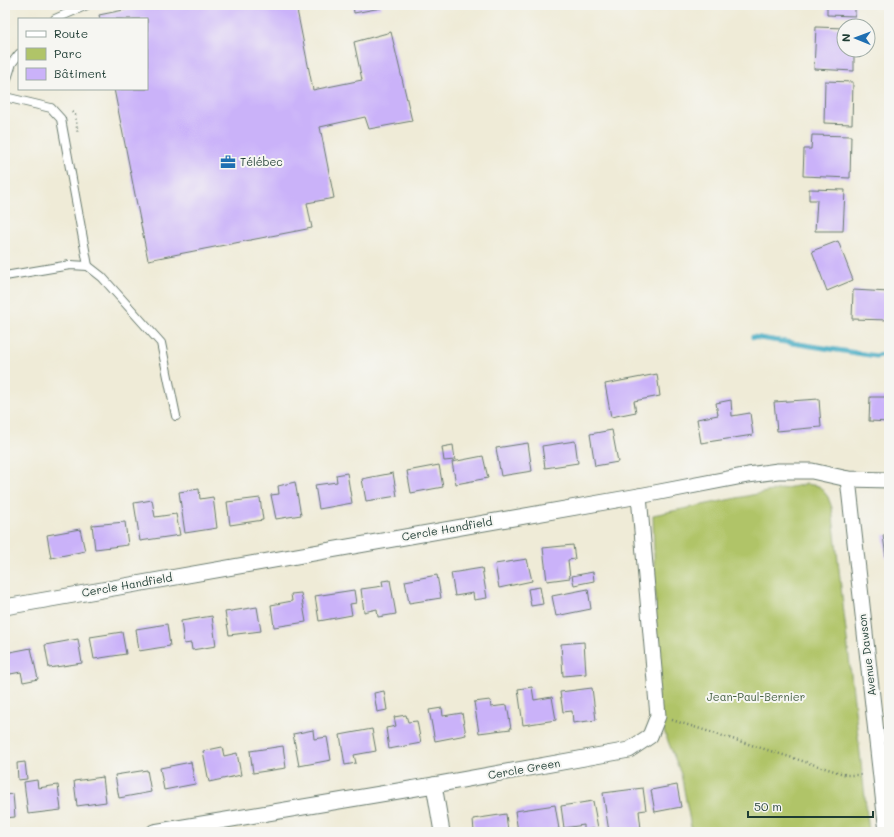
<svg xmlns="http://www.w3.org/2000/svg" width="894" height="837" font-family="Mali,sans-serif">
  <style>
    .green { fill: #b0c468; stroke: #68804e }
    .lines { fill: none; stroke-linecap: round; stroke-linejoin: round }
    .stream { stroke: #44acc3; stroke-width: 5 }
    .building { fill: #cab2f9 }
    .service-casing { stroke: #687a6d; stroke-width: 10 }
    .minor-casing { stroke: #687a6d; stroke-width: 17 }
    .path { stroke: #687a6d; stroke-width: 2.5; stroke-dasharray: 1 3; stroke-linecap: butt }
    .service { stroke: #fff; stroke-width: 8 }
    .minor { stroke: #fff; stroke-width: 15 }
    .labels { text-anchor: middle; stroke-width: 4; stroke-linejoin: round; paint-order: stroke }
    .poi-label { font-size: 11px; fill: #1f3d34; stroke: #f6f6f2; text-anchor: start }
    .street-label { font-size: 11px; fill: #1f3d34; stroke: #f6f6f2 }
    .park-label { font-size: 11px; fill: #435f41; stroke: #f6f6f2 }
  </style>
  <rect width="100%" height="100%" fill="#f6f6f2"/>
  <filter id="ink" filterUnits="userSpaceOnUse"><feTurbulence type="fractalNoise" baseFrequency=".025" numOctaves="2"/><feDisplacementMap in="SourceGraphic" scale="8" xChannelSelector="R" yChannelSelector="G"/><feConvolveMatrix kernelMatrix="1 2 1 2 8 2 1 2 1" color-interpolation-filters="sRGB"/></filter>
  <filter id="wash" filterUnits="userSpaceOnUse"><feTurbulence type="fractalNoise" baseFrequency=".012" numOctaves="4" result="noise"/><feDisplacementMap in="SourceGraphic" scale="16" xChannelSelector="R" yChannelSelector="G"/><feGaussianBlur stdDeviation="0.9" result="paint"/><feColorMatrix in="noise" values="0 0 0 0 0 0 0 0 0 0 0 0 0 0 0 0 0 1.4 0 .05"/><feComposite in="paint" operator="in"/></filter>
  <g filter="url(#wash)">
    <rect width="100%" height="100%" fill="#efebd7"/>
    <path class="green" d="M806,484L819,486L828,497L832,508L869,832H692L681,774L658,716L653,515Z"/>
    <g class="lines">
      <path class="stream" d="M753,337L876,356L889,352"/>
    </g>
    <g id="blocks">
      <g class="building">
        <path d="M148,5H296L313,90L362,80L354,42L391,32L412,121L369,129L365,117L320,127L334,198L307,203L312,228L148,260L114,89H147V19H100L99,15Z"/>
        <path d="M353,5H381V8L354,13Z"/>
        <path d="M827,5H855V16L827,15Z"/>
        <path d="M816,27L844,28V50H854V71L814,69Z"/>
        <path d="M825,81L853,82L852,124L824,123Z"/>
        <path d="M812,135L851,136L850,178L803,176L804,149H811Z"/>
        <path d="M809,189L845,190L843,231H815L817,200H809Z"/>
        <path d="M838,241L853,280L827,291L812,251Z"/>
        <path d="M853,290L889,292V320L852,319Z"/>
        <path d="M657,374L660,396L634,401L636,412L611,417L605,384Z"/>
        <path d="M870,397H889V422L869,421Z"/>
        <path d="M819,399L821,427L777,431L774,402Z"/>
        <path d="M731,400L732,416L750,413L753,435L701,443L697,419L718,415L716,403Z"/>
        <path d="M612,430L618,462L595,466L590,434Z"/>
        <path d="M575,441L578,463L545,468L542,446Z"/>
        <path d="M528,443L532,471L501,476L496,448Z"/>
        <path d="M453,445L455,460L444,461L442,447Z"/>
        <path d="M483,456L488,478L456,484L452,462Z"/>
        <path d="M439,465L443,487L411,493L407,471Z"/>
        <path d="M347,473L352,503L319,509L315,485L337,482L336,475Z"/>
        <path d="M393,473L397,496L366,501L362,479Z"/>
        <path d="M295,482L301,515L276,519L271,495L279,494L278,486Z"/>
        <path d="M199,489L200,499L213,497L217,528L185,533L179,492Z"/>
        <path d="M260,498L263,520L230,525L227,502Z"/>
        <path d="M152,500L155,517L176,514L180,535L140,541L134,503Z"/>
        <path d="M125,522L128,545L95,549L92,525Z"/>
        <path d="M80,529L85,551L51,558L47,535Z"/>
        <path d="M883,535H889V558H886Z"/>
        <path d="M573,545L575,559L568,560L570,578L547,581L543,548Z"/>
        <path d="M527,559L532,581L499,588L495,564Z"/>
        <path d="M482,568L487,598L474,600L473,593L455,596L451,573Z"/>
        <path d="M593,572L594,581L574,585L572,576Z"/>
        <path d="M437,575L441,598L409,603L405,581Z"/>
        <path d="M390,580L396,614L378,617L377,609L364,612L361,589L383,586L382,581Z"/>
        <path d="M540,587L543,604L531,606L528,589Z"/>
        <path d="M588,589L591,609L556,616L552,596Z"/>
        <path d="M354,590L356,603L350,604L352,615L319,621L315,596Z"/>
        <path d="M301,593L306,622L274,627L271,605L292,601L291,594Z"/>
        <path d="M257,607L261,631L229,635L225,612Z"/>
        <path d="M212,616L216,646L192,650L191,643L184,644L181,621Z"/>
        <path d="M167,624L170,646L139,651L136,629Z"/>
        <path d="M122,632L126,654L94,659L90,637Z"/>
        <path d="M78,639L82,663L49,668L45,645Z"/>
        <path d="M584,642L586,674L563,676L561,644Z"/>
        <path d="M31,648L38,679L23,682L21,672L5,675V653Z"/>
        <path d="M532,687L534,700L552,697L556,720L523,725L518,689Z"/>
        <path d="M592,688L596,720L573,723L572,711L563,712L560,692Z"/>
        <path d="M384,691L387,710L377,712L374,693Z"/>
        <path d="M490,700L491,707L507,705L511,729L479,733L474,702Z"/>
        <path d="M442,708L443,716L462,713L466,735L435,741L429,710Z"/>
        <path d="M406,715L408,722L417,721L421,743L389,749L386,728L396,726L394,717Z"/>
        <path d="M372,729L376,751L354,755L356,763L345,765L340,735Z"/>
        <path d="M313,730L314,739L327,737L331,760L299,766L293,734Z"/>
        <path d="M283,746L286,768L253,773L250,751Z"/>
        <path d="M222,747L224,756L237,753L241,775L209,782L203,751Z"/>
        <path d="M25,762L27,779L18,780L17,763Z"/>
        <path d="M191,762L195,784L164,790L160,768Z"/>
        <path d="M147,770L151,792L119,798L115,775Z"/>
        <path d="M103,777L106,802L77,806L74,781Z"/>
        <path d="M37,780L38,788L58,785L61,810L28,814L24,782Z"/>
        <path d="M677,785L681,807L655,812L651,790Z"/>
        <path d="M643,788L646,810L639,811L641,829L609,832L603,793Z"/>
        <path d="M13,794L15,817L5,818V795Z"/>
        <path d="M593,801L598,828L584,830V825L564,828L561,806Z"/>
        <path d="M555,805L559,829L553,830V832H518L515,811Z"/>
        <path d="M506,814L508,832H474L473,819Z"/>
      </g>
    </g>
  </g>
  <g filter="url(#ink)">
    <use href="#blocks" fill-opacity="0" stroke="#687a6d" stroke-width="1"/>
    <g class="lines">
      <g class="service-casing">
        <g id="service">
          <path d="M55,19L87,5"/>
          <path d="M5,85L12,63L19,54"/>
          <path d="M5,97L51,108L61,119L88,266"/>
          <path d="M5,276L70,265L88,266L102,277L161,343L176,416"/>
        </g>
      </g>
      <g class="minor-casing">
        <g id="minor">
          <path d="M848,479L887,832"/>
          <path d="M5,607L639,496L748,475L778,471H812L848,479L889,480"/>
          <path d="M434,785L442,832"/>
          <path d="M154,832L434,785L629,750L650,736L658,716L639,496"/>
        </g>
      </g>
      <g class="path">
        <path d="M72,112L75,115L78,134"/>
        <path d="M672,720L847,775H863"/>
      </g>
      <use href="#service" class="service"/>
      <use href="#minor" class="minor"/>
    </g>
  </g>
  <defs>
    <g id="office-bare" transform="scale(1.2)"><path d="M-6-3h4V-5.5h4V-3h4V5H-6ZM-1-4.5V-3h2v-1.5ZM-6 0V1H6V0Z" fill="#1f6fb2" stroke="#f6f6f2" stroke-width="2.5" paint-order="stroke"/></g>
  </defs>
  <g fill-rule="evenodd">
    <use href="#office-bare" x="228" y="162"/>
  </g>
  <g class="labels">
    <g class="poi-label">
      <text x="240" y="166">Télébec</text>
    </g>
    <g class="street-label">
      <text transform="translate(447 529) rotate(-10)" y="4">Cercle Handfield</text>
      <text transform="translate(127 585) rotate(-10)" y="4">Cercle Handfield</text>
      <text transform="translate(867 655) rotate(-97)" y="4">Avenue Dawson</text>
      <text transform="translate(524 769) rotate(-10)" y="4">Cercle Green</text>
    </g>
    <g class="park-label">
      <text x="756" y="701">Jean-Paul-Bernier</text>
    </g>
  </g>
  <rect width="894" height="837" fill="none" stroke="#f6f6f2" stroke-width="20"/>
  <rect x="18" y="18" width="130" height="72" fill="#f6f6f2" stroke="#a0aca6"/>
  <rect x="26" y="31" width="20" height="6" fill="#ffffff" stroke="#a0aca6"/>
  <text x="54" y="38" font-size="12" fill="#1f3d34">Route</text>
  <rect x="26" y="48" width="20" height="12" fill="#b0c468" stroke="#a0aca6"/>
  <text x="54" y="58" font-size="12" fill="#1f3d34">Parc</text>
  <rect x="26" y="68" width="20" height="12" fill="#cab2f9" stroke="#a0aca6"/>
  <text x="54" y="78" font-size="12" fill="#1f3d34">Bâtiment</text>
  <g transform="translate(856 38) rotate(271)"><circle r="19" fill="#f6f6f2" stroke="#a0aca6"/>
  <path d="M0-3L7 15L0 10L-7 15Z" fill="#1f6fb2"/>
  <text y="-6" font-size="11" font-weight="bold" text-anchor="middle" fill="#1f3d34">N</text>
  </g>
  <path d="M748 811v6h125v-6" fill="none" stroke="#1f3d34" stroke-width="2"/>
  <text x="754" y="811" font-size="12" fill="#1f3d34" stroke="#f6f6f2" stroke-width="3" paint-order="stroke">50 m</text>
</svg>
